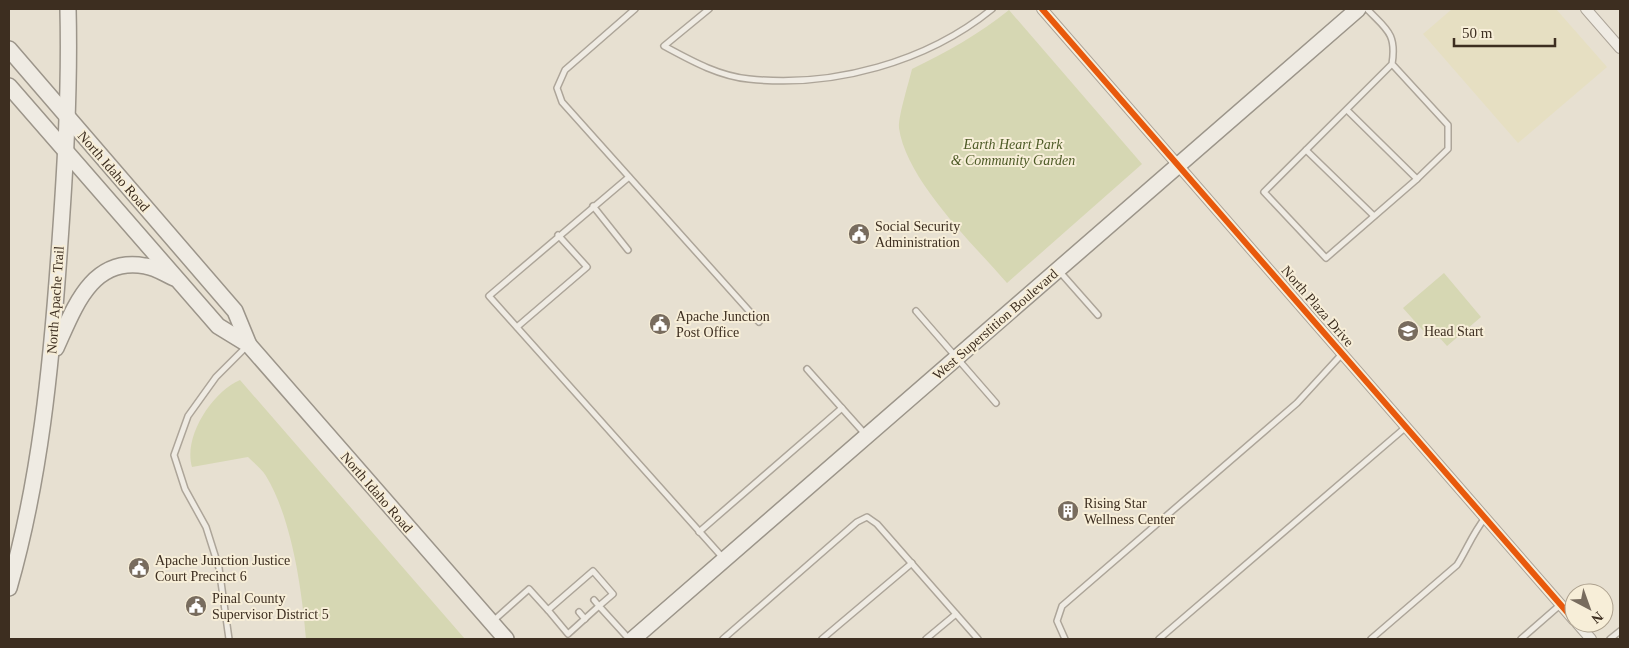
<svg xmlns="http://www.w3.org/2000/svg" width="1629" height="648" font-family="Georgia,serif">
  <style>
    .farmland { fill: #e6dfc2 }
    .green { fill: #d6d7b3 }
    .lines { fill: none; stroke-linecap: round; stroke-linejoin: round }
    .lane-casing { stroke: #ada599; stroke-width: 8 }
    .street-casing { stroke: #ada599; stroke-width: 12 }
    .secondary-casing { stroke: #9c958a; stroke-width: 18 }
    .lane { stroke: #efebe3; stroke-width: 5 }
    .street { stroke: #efebe3; stroke-width: 10 }
    .secondary { stroke: #efebe3; stroke-width: 15 }
    .cycleway-casing { stroke: #f7eed8; stroke-width: 9 }
    .cycleway { stroke: #e8590c; stroke-width: 6 }
    .labels { text-anchor: middle; stroke-width: 4; stroke-linejoin: round; paint-order: stroke }
    .park-label { font-size: 14px; font-style: italic; fill: #4d5a26; stroke: #f7eed8 }
    .street-label { font-size: 14px; fill: #3d2e20; stroke: #f7eed8 }
    .poi-label { font-size: 14px; fill: #3d2e20; stroke: #f7eed8; text-anchor: start }
  </style>
  <rect width="100%" height="100%" fill="#e7e0d1"/>
  <path class="farmland" d="M1452,9H1556L1607,67L1518,143L1423,34Z"/>
  <g class="green">
    <path d="M1009,10L1142,164L1007,283C974,245 906,180 899,128C898,117 909,82 912,69C947,52 979,34 1009,10Z"/>
    <path d="M1444,273L1481,317L1447,346L1439,337L1437,339L1432,333L1428,336L1403,308Z"/>
    <path d="M240,380L465,639H306C302,590 292,519 266,476C262,469 254,463 248,457L192,467C183,437 212,392 240,380Z"/>
  </g>
  <g class="lines">
    <g class="lane-casing">
      <g id="lane">
        <path d="M635,9L565,70L557,88L562,102L759,322"/>
        <path d="M709,9L664,46C690,60 718,76 749,79C833,88 927,62 992,9"/>
        <path d="M1367,9C1386,29 1397,33 1392,64L1264,192L1326,258L1417,179L1448,149V125L1392,64"/>
        <path d="M1347,110L1417,179"/>
        <path d="M1306,150L1374,216"/>
        <path d="M629,177L489,296L724,559"/>
        <path d="M593,206L628,250"/>
        <path d="M1060,272L1098,315"/>
        <path d="M916,311L996,403"/>
        <path d="M517,327L587,267L558,235"/>
        <path d="M807,369L865,434"/>
        <path d="M699,532L842,408"/>
        <path d="M548,610L568,634L599,606L594,600"/>
        <path d="M579,612L585,619"/>
        <path d="M493,621L529,589L548,610L593,571L613,594L599,606L629,639"/>
        <path d="M229,639L219,568L206,527L185,489L174,455L188,416L216,377L246,347"/>
        <path d="M723,639L857,522L867,517L877,524L978,639"/>
        <path d="M822,639L912,563"/>
        <path d="M926,639L956,614"/>
        <path d="M1065,639L1057,621L1062,606L1297,403L1342,354"/>
        <path d="M1159,639L1406,427"/>
        <path d="M1371,639L1457,565C1467,549 1473,533 1485,518"/>
        <path d="M1521,639L1560,605"/>
        <path d="M1610,639L1620,631"/>
      </g>
    </g>
    <g class="street-casing">
      <g id="street">
        <path d="M1042,9L1574,620"/>
        <path d="M1586,9L1620,48"/>
        <path d="M1577,623L1591,639"/>
      </g>
    </g>
    <g class="secondary-casing">
      <g id="secondary">
        <path d="M9,49L235,311L249,345"/>
        <path d="M9,86L218,326L249,345L506,639"/>
        <path d="M56,348C74,309 91,256 145,266C155,267 165,274 174,278"/>
        <path d="M9,588C40,480 51,367 59,255C65,173 70,91 68,9"/>
        <path d="M633,639L1358,9"/>
      </g>
    </g>
    <use href="#lane" class="lane"/>
    <use href="#street" class="street"/>
    <use href="#secondary" class="secondary"/>
    <g class="cycleway-casing">
      <path id="cycleway" d="M1042,9L1574,620"/>
    </g>
    <use href="#cycleway" class="cycleway"/>
  </g>
  <defs>
    <g id="civic-disc" transform="scale(1.125)"><circle r="9.5" fill="#786c5e" stroke="#f7eed8"/><path d="M-.6-6.5H3V-4.5H.6V-3L4-1V1h2V6H-6V1h2V-1L-.6-3ZM-1.2 2.5V6h2.4V2.5Z" fill="#fff"/></g>
    <g id="school-disc" transform="scale(1.125)"><circle r="9.5" fill="#786c5e" stroke="#f7eed8"/><path d="M0-5L7-2L0 1L-7-2ZM-4 1L0 2.5L4 1V4Q0 6-4 4Z" fill="#fff"/></g>
    <g id="building-disc" transform="scale(1.125)"><circle r="9.5" fill="#786c5e" stroke="#f7eed8"/><path d="M-4-6H4V6H1V3H-1V6H-4ZM-2.5-4.3h1.7v1.8h-1.7ZM.8-4.3h1.7v1.8H.8ZM-2.5-1h1.7V.8h-1.7ZM.8-1h1.7V.8H.8Z" fill="#fff"/></g>
  </defs>
  <g fill-rule="evenodd">
    <use href="#civic-disc" x="859" y="234"/>
    <use href="#civic-disc" x="660" y="324"/>
    <use href="#school-disc" x="1408" y="331"/>
    <use href="#building-disc" x="1068" y="511"/>
    <use href="#civic-disc" x="139" y="568"/>
    <use href="#civic-disc" x="196" y="606"/>
  </g>
  <g class="labels">
    <g class="park-label">
      <text x="1013" y="149">Earth Heart Park<tspan x="1013" dy="16">&amp; Community Garden</tspan></text>
    </g>
    <g class="street-label">
      <text transform="translate(114 171) rotate(49)" y="5">North Idaho Road</text>
      <text transform="translate(55 300) rotate(-86)" y="5">North Apache Trail</text>
      <text transform="translate(1318 306) rotate(49)" y="5">North Plaza Drive</text>
      <text transform="translate(995 324) rotate(-41)" y="5">West Superstition Boulevard</text>
      <text transform="translate(377 492) rotate(49)" y="5">North Idaho Road</text>
    </g>
    <g class="poi-label">
      <text x="875" y="231">Social Security<tspan x="875" dy="16">Administration</tspan></text>
      <text x="676" y="321">Apache Junction<tspan x="676" dy="16">Post Office</tspan></text>
      <text x="1424" y="336">Head Start</text>
      <text x="1084" y="508">Rising Star<tspan x="1084" dy="16">Wellness Center</tspan></text>
      <text x="155" y="565">Apache Junction Justice<tspan x="155" dy="16">Court Precinct 6</tspan></text>
      <text x="212" y="603">Pinal County<tspan x="212" dy="16">Supervisor District 5</tspan></text>
    </g>
  </g>
  <rect width="1629" height="648" fill="none" stroke="#3d2e20" stroke-width="20"/>
  <g transform="translate(1589 608) rotate(139)"><circle r="24" fill="#f7eed8" stroke="#ada18e"/>
  <path d="M0-4L9 19L0 12L-9 19Z" fill="#786c5e"/>
  <text y="-8" font-size="14" font-weight="bold" text-anchor="middle" fill="#3d2e20">N</text>
  </g>
  <path d="M1454 38v8h101v-8" fill="none" stroke="#3d2e20" stroke-width="2.5"/>
  <text x="1462" y="38" font-size="15" fill="#3d2e20" stroke="#f7eed8" stroke-width="4" paint-order="stroke">50 m</text>
</svg>
